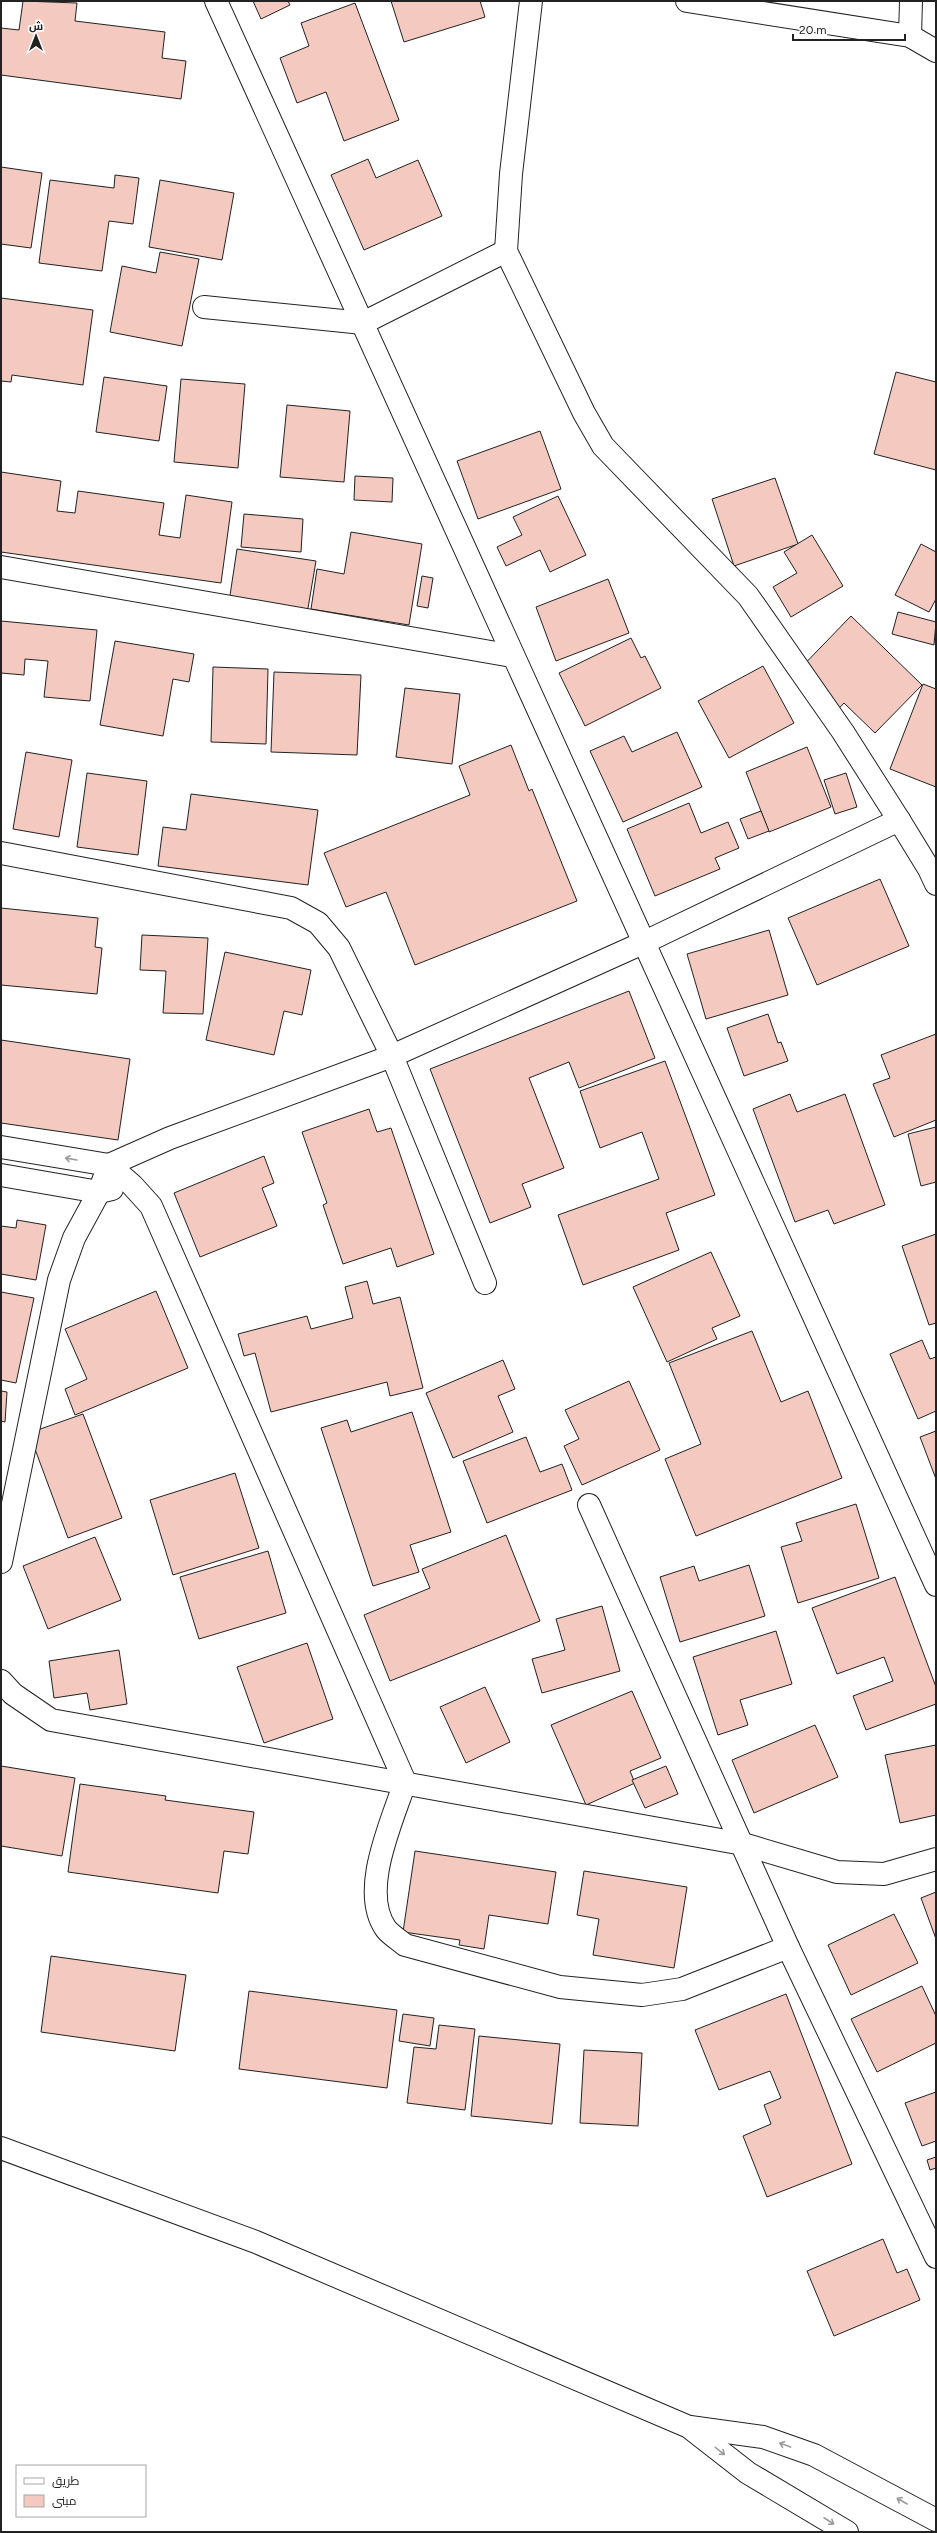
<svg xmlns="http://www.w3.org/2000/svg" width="937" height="2533" font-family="Figtree,Cairo,sans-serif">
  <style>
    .building { fill: #f3c9c0; stroke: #222 }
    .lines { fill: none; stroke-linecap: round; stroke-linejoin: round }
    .minor-casing { stroke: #222; stroke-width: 24 }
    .major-casing { stroke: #222; stroke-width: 24 }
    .minor { stroke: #fff; stroke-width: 22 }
    .major { stroke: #fff; stroke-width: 22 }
    .oneway { stroke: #9c9c9c }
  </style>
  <rect width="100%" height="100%" fill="#fff"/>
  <g class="building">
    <path d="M23,1L77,3L75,21L165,32L162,58L186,61L181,99L1,75V28L19,30Z"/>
    <path d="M253,1H288L290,5L261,19Z"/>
    <path d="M391,1H480L485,17L404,42Z"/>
    <path d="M355,3L399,120L344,141L326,92L297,103L280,58L309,46L301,23Z"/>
    <path d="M368,159L376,178L418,160L442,216L364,250L331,175Z"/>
    <path d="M1,167L42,173L31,248L1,244Z"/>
    <path d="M115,175L139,178L133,224L109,221L102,271L39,263L50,180L114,188Z"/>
    <path d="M160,180L234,193L222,260L149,247Z"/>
    <path d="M160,252L199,259L182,346L110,332L122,266L156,273Z"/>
    <path d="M1,298L93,310L83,385L12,375L11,382L1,381Z"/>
    <path d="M896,372L936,382V470L874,454Z"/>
    <path d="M104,377L167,386L159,441L96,432Z"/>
    <path d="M181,379L245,384L238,468L174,462Z"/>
    <path d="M287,405L350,411L344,482L280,477Z"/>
    <path d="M540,431L561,489L478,519L457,461Z"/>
    <path d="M1,472L61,481L57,511L75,513L78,491L164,503L159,535L180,538L186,495L232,502L221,583L1,552Z"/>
    <path d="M355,476L393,478L392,502L354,500Z"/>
    <path d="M775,478L798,544L734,566L712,499Z"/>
    <path d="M558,496L586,555L550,572L540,550L506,566L497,547L522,535L513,517Z"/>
    <path d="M244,514L303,519L301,552L241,547Z"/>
    <path d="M351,532L422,544L409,625L311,609L317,569L344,574Z"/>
    <path d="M812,535L843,586L791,617L773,587L797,573L784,552Z"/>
    <path d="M921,544L936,552V599L929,612L895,595Z"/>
    <path d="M237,549L316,561L307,614L229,602Z"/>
    <path d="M422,576L433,578L428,608L417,606Z"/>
    <path d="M608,579L629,633L556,661L536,607Z"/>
    <path d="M898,612L936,622L934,645L892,634Z"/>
    <path d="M851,616L922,685L875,733L844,703L832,716L792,677Z"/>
    <path d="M1,621L97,630L90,701L44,697L48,661L25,659L24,675L1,673Z"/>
    <path d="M631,638L641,658L645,656L661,688L585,726L559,673Z"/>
    <path d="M115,641L194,654L189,682L173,679L163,736L100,725Z"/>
    <path d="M763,666L794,723L729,758L698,701Z"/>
    <path d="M213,667L268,669L266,744L211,742Z"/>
    <path d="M274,672L361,675L357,755L271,752Z"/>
    <path d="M923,684L936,689V787L890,769Z"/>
    <path d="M405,688L460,694L452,764L396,757Z"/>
    <path d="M677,732L702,787L623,822L590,751L624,736L632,752Z"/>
    <path d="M511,745L529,791L532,789L577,901L415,965L386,892L346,907L324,853L470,795L459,766Z"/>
    <path d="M807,747L831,807L769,832L746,772Z"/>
    <path d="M26,752L72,760L59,837L13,829Z"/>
    <path d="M87,773L147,781L138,855L77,847Z"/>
    <path d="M846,773L857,807L835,814L824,780Z"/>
    <path d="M191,794L318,810L308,885L158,866L163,827L186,830Z"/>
    <path d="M689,803L701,833L728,822L739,848L715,858L720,869L655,896L627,829Z"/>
    <path d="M761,811L769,831L748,839L740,819Z"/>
    <path d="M880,879L909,946L817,985L788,918Z"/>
    <path d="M1,908L98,918L95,947L102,948L97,994L1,985Z"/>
    <path d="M769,930L788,995L706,1019L687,954Z"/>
    <path d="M142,935L208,938L203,1014L163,1013L166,971L140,970Z"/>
    <path d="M225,952L311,970L302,1015L284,1011L274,1055L206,1040Z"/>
    <path d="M629,991L655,1058L579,1088L569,1062L529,1078L564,1168L522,1184L531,1207L490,1223L430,1069Z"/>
    <path d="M768,1014L778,1043L781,1042L788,1061L744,1076L727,1028Z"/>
    <path d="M936,1034V1120L894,1137L873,1084L890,1078L881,1055Z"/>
    <path d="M1,1040L130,1059L118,1140L1,1123Z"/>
    <path d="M665,1061L715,1195L666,1213L679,1250L583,1285L558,1215L659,1179L642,1132L600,1148L580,1091Z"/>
    <path d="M790,1094L797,1112L845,1094L885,1205L834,1224L828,1210L795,1222L753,1109Z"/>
    <path d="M369,1109L377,1132L391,1128L434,1254L397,1267L391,1248L343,1264L323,1205L327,1203L302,1132Z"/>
    <path d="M936,1127V1182L921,1186L908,1134Z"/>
    <path d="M264,1156L274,1183L262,1188L277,1226L200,1257L174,1193Z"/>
    <path d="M17,1220L46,1225L36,1280L1,1274V1226L16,1228Z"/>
    <path d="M936,1234V1323L929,1325L902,1246Z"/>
    <path d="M711,1252L740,1316L712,1328L717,1339L667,1362L633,1287Z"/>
    <path d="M367,1281L373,1304L400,1297L423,1388L390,1396L387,1382L271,1412L255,1353L244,1356L238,1334L307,1316L311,1329L353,1318L345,1287Z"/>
    <path d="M156,1291L188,1368L75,1415L65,1389L87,1379L65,1329Z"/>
    <path d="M1,1292L34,1298L16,1383L1,1380Z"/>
    <path d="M752,1331L781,1402L808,1391L842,1478L696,1536L665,1459L701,1444L669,1363Z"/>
    <path d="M922,1340L930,1359L936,1357V1411L918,1419L890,1354Z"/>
    <path d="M503,1360L515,1389L498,1396L513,1432L453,1458L426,1393Z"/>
    <path d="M629,1381L660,1450L582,1485L564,1446L579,1439L565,1410Z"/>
    <path d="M1,1391L7,1392L5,1422L1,1421Z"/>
    <path d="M412,1412L451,1532L410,1545L419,1572L373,1586L321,1428L347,1420L351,1432Z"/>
    <path d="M83,1414L122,1518L68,1538L29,1433Z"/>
    <path d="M936,1431V1479L920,1437Z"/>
    <path d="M526,1437L540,1472L562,1464L572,1490L487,1523L463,1461Z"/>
    <path d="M235,1473L259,1548L173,1575L150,1500Z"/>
    <path d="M856,1504L879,1578L798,1603L781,1547L802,1541L796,1523Z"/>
    <path d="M506,1535L540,1621L390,1681L364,1615L430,1588L422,1569Z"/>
    <path d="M95,1537L121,1600L48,1629L23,1566Z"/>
    <path d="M268,1551L286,1613L199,1639L180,1577Z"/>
    <path d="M749,1565L765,1616L680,1642L660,1577L694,1566L699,1581Z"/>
    <path d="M895,1577L936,1687V1704L866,1730L853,1696L893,1681L884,1657L837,1674L812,1608Z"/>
    <path d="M602,1606L620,1671L542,1693L532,1659L565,1650L556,1619Z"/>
    <path d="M776,1631L792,1684L740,1700L748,1725L718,1735L693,1657Z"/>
    <path d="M307,1643L333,1719L264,1743L237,1667Z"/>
    <path d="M119,1650L127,1704L90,1710L87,1693L54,1698L49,1661Z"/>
    <path d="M485,1687L510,1742L466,1763L440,1707Z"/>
    <path d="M632,1691L661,1758L630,1771L635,1783L586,1805L551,1725Z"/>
    <path d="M815,1725L838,1777L754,1813L732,1760Z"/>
    <path d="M936,1745V1815L900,1823L885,1755Z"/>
    <path d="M1,1766L75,1778L62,1856L1,1846Z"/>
    <path d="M666,1766L678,1794L645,1808L632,1780Z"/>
    <path d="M80,1784L166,1796L165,1800L254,1812L248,1854L224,1851L218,1893L68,1872Z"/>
    <path d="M415,1851L556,1872L548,1924L489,1915L484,1949L459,1945L460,1940L403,1932Z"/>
    <path d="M584,1871L687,1887L674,1968L593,1955L599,1919L577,1915Z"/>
    <path d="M936,1892V1939L921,1898Z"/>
    <path d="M894,1914L918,1963L851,1995L828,1945Z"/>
    <path d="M51,1956L186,1975L175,2051L41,2032Z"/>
    <path d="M922,1986L936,2016V2043L877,2072L851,2019Z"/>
    <path d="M249,1991L397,2010L387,2088L239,2069Z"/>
    <path d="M786,1994L852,2164L767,2197L743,2136L771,2124L764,2105L781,2098L770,2071L719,2090L695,2030Z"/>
    <path d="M403,2014L434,2018L430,2046L399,2041Z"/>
    <path d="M439,2025L475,2029L465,2110L407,2103L414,2047L436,2049Z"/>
    <path d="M479,2036L560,2044L552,2124L471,2116Z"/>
    <path d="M584,2050L642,2053L638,2126L580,2123Z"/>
    <path d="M936,2092V2141L922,2146L905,2103Z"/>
    <path d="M936,2157V2168L930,2170L927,2160Z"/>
    <path d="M883,2239L897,2273L907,2269L920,2300L834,2336L807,2271Z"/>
  </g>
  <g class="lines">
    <g class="minor-casing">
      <g id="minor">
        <path d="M216,1L936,1585"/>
        <path d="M531,1L511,174L506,251L584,413L603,446L748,596L843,732L899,820L929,869L936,884"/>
        <path d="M687,1L910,36L936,51"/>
        <path d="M910,36L911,1"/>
        <path d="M204,307L363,323L506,251"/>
        <path d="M1,567L513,656"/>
        <path d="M1,853L291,908L318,923L339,948L392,1056L485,1283"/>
        <path d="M1,1147L109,1165L132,1185L151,1206L405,1782C392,1822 359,1891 386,1929C391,1935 399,1940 405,1945L560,1987L642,1995L682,1989L788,1947"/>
        <path d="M1,1175L99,1192L112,1189"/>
        <path d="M589,1505L788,1947L936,2257"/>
        <path d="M1,1562L59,1280L74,1238L99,1192L109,1165L170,1138L392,1056L645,942L899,820"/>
        <path d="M1,1681L13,1694L51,1720L743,1844L837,1872L884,1874L936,1859"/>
      </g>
    </g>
    <g class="major-casing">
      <g id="major">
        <path d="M1,2148L256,2242L689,2427L748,2473L847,2532"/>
        <path d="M690,2427L763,2437L814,2455L936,2520"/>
      </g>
    </g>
    <use href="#minor" class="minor"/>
    <use href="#major" class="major"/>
  </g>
  <defs><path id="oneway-shaft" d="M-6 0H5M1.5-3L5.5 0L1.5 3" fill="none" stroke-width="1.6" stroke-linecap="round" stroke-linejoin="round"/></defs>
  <g class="oneway">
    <use href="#oneway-shaft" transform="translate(71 1159) rotate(-170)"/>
    <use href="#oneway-shaft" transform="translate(785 2445) rotate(-160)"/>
    <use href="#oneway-shaft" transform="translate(720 2451) rotate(38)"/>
    <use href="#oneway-shaft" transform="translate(902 2501) rotate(-150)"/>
    <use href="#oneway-shaft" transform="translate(829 2521) rotate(33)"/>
  </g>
  <rect width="937" height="2533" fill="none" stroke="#222222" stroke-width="4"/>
  <rect x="16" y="2465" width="130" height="52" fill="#ffffff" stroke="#a7a7a7"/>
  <rect x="24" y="2478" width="20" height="6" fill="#ffffff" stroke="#a7a7a7"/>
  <text x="52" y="2485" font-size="12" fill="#222222">طريق</text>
  <rect x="24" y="2495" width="20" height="12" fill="#f3c9c0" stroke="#a7a7a7"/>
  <text x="52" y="2505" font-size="12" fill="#222222">مبنى</text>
  <g transform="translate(36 36)" stroke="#ffffff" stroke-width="3" paint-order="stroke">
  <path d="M0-3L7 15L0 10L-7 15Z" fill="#222222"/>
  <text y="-6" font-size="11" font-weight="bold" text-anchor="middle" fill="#222222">ش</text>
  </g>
  <path d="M793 34v6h112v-6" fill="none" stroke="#222222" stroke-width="2"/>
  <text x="799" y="34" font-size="12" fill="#222222" stroke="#ffffff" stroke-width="3" paint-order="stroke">20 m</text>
</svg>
